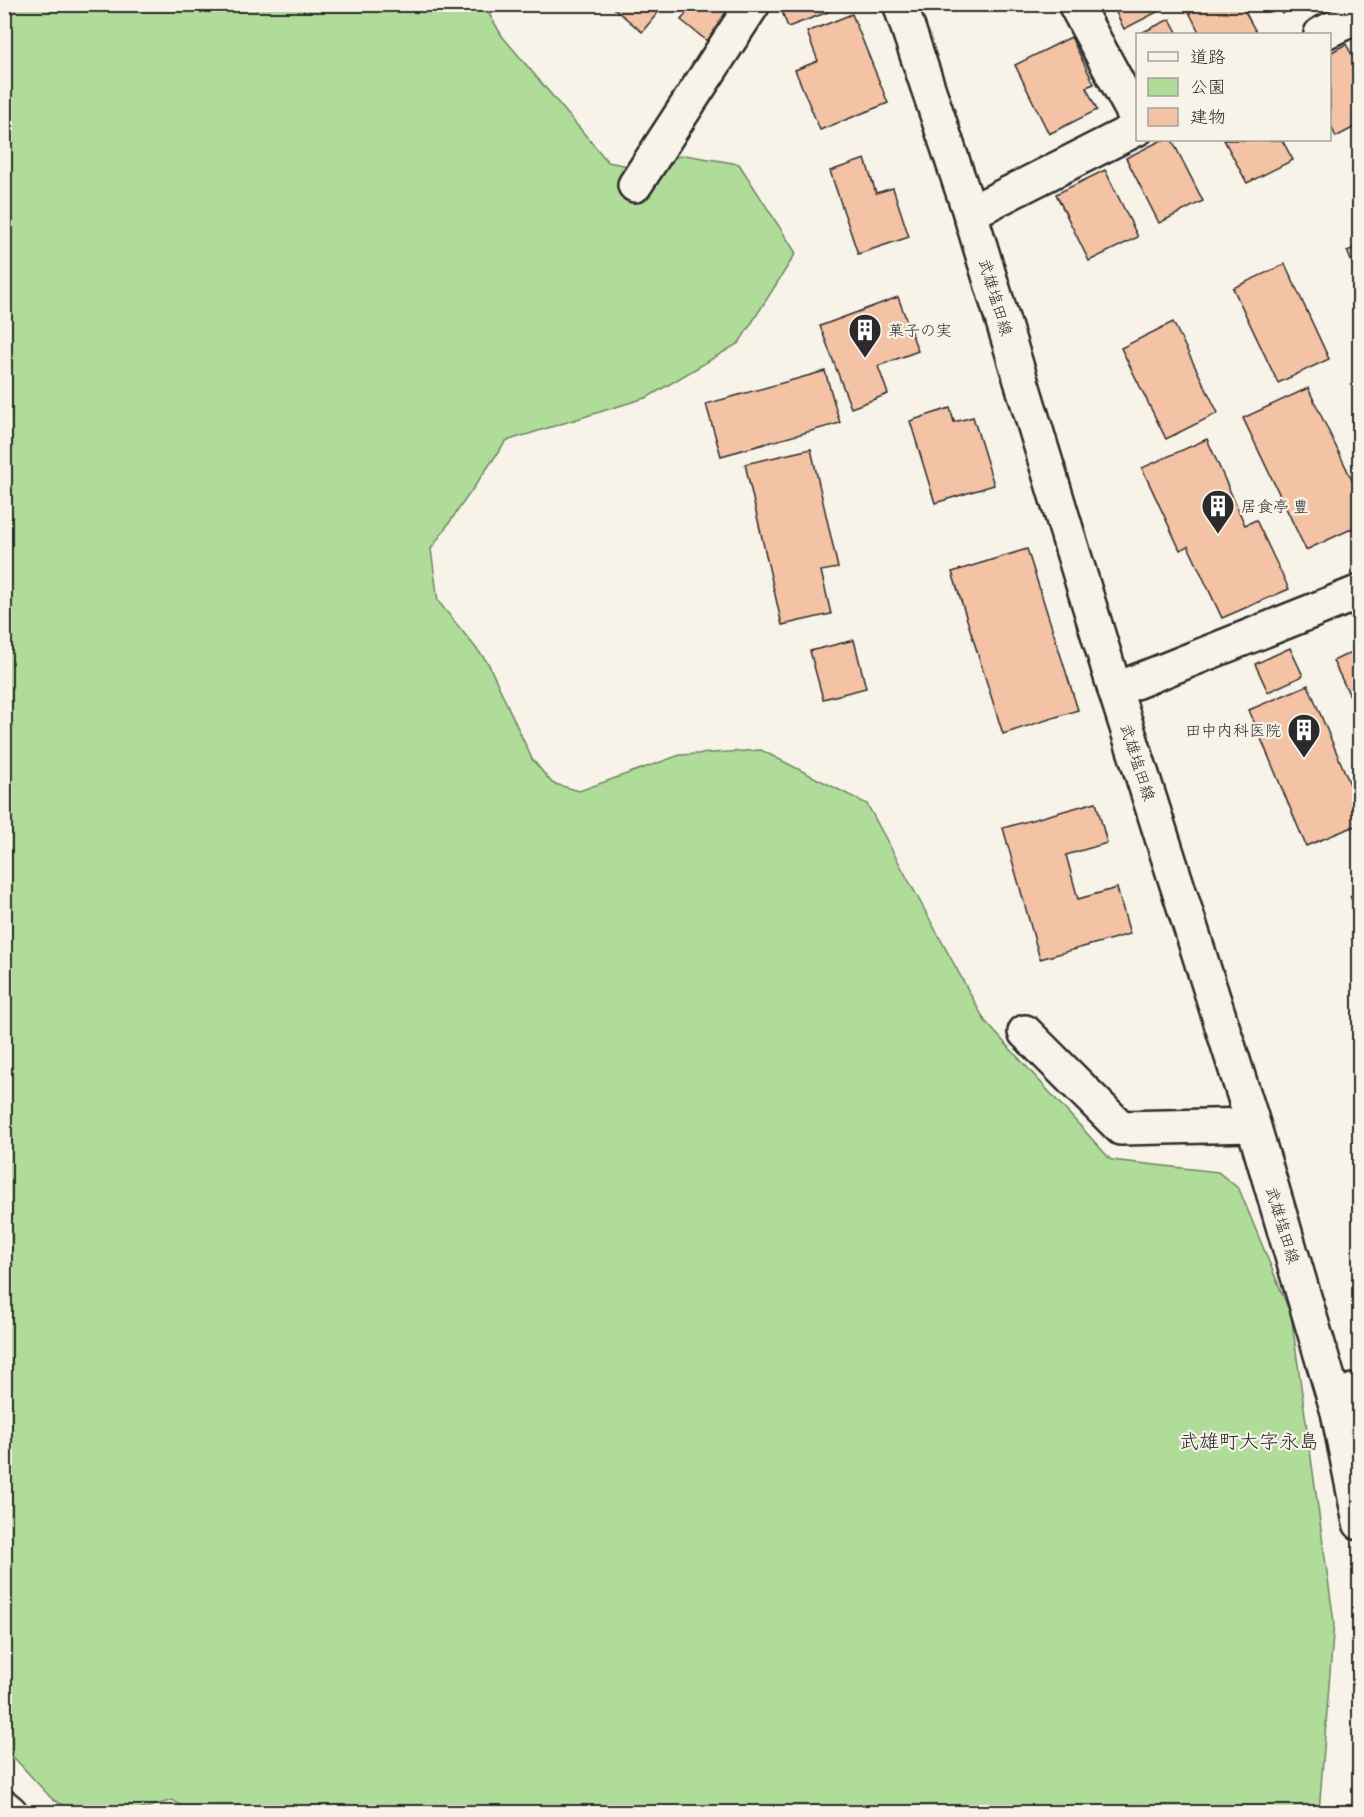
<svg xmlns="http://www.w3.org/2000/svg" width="1364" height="1817" font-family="'Patrick Hand','Klee One',sans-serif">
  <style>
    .green { fill: #b0dc9a; stroke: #6e8462; stroke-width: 1.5 }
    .building { fill: #f4c2a4; stroke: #2b2b2b; stroke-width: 1.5 }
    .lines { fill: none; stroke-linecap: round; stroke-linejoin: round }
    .minor-casing { stroke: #2b2b2b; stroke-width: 38 }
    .tertiary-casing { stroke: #2b2b2b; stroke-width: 38 }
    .secondary-casing { stroke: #2b2b2b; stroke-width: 38 }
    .minor { stroke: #f7f3e8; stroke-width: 33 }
    .tertiary { stroke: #f7f3e8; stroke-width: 33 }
    .secondary { stroke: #f7f3e8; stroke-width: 33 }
    .labels { text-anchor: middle; stroke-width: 4.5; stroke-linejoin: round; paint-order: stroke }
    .street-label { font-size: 16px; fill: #2b2b2b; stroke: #f7f3e8 }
    .poi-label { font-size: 16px; fill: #2b2b2b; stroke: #f7f3e8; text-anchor: start }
    .quarter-label { font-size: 20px; fill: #2b2b2b; stroke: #f7f3e8 }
  </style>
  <rect width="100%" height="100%" fill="#f7f3e8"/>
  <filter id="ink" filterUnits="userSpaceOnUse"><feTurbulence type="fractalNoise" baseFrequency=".0167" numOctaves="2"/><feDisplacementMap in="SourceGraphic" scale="12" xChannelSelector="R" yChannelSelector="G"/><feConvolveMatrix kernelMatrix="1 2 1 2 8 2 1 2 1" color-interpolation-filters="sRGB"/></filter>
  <g filter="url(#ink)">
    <path class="green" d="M5,5H484L502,36L608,162L633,167L685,155L739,164L796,253L739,343L648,397L506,441L431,549L438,601L488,663L532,759L552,783L579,791L680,755L761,750L867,804L985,1021L1111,1160L1218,1172L1239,1189L1291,1315L1334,1622L1319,1812H188L173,1800L132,1812H75L52,1799L5,1748L4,867L11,853L4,844Z"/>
    <g class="building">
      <path d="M609,4H665L642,32Z"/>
      <path d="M694,4H726L733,10L707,41L681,20Z"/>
      <path d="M779,4H825L828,12L788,27Z"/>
      <path d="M1112,4H1163L1165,8L1124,29Z"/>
      <path d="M1185,4H1241L1257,34H1200Z"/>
      <path d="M1277,4H1300L1282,14Z"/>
      <path d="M852,14L888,103L820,130L795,70L818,61L807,32Z"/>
      <path d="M1170,19L1178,34H1139Z"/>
      <path d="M1071,37L1094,84L1086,87L1097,110L1049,134L1015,65Z"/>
      <path d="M1346,44L1360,70V124L1336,137L1330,124V53Z"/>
      <path d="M1162,140H1172L1203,201L1159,223L1126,158Z"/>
      <path d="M1224,140H1282L1293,160L1247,183Z"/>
      <path d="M865,159L876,193L893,188L909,237L858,254L830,171Z"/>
      <path d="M1105,170L1138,237L1089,261L1056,194Z"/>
      <path d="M1360,246V282L1347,251Z"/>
      <path d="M1285,264L1329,359L1278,383L1233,288Z"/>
      <path d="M898,297L918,351L878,366L888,394L851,408L820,326Z"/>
      <path d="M1173,322L1218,413L1166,439L1121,348Z"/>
      <path d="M825,371L840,423L721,456L706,404Z"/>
      <path d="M1308,388L1360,497V525L1306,550L1243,418Z"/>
      <path d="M950,408L954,422L973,417L994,485L935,503L910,421Z"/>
      <path d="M1207,439L1245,525L1256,520L1289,589L1222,618L1188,546L1180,550L1142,468Z"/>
      <path d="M811,449L838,568L821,571L831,614L782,625L745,464Z"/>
      <path d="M1027,549L1078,710L1003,734L952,572Z"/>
      <path d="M854,640L866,688L823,699L810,651Z"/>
      <path d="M1290,648L1303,676L1268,692L1255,664Z"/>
      <path d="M1360,648V699L1353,702L1333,661Z"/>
      <path d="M1308,685L1360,808V824L1306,846L1249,710Z"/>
      <path d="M1096,802L1107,843L1066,855L1078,899L1117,888L1130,934L1040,959L1003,828Z"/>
      <path d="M1360,892V919L1350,896Z"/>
    </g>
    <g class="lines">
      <g class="minor-casing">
        <g id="minor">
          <path d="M1075,4L1138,121"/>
          <path d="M1321,34L1360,15"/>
          <path d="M635,185L753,4"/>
          <path d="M970,213L1138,128"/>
          <path d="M1115,690L1360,592"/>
          <path d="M1025,1032L1121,1128L1253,1125"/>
          <path d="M1334,1397L1360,1389"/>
        </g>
      </g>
      <g class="tertiary-casing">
        <path id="tertiary" d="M4,1807L10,1812"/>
      </g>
      <g class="secondary-casing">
        <path id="secondary" d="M900,4L970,213L1115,690L1251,1117L1338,1412L1360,1523"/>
      </g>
      <use href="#minor" class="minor"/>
      <use href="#tertiary" class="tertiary"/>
      <use href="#secondary" class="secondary"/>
    </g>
  </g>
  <defs>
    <g id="building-pin" transform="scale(1.725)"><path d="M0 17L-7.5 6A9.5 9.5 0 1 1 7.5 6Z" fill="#2b2b2b" stroke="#f7f3e8"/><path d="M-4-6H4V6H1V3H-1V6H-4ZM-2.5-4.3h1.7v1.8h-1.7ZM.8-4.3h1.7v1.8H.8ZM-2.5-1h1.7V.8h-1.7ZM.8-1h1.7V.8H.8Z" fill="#fff"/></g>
  </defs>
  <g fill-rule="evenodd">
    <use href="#building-pin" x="865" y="330"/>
    <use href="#building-pin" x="1218" y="506"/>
    <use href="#building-pin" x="1304" y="730"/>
  </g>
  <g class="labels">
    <g class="street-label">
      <text transform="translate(996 297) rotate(73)" y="6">武雄塩田線</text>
      <text transform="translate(1138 762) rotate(72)" y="6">武雄塩田線</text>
      <text transform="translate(1283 1225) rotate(73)" y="6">武雄塩田線</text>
    </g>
    <g class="poi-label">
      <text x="888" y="336">菓子の実</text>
      <text x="1241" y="512">居食亭 豊</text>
      <text x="1281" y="736" text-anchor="end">田中内科医院</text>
    </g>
    <g class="quarter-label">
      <text x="1249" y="1448">武雄町大字永島</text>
    </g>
  </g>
  <rect width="1364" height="1817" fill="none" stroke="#f7f3e8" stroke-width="24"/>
  <rect x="12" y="12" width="1340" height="1793" fill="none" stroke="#2b2b2b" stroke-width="2" filter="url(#ink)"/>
  <rect x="1136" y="33" width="195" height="108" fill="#f7f3e8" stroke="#a5a39c" stroke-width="1.5"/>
  <rect x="1148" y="52" width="30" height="9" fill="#f7f3e8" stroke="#a5a39c" stroke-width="1.5"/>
  <text x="1190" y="63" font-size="18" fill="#2b2b2b">道路</text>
  <rect x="1148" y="78" width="30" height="18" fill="#b0dc9a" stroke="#a5a39c" stroke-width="1.5"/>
  <text x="1190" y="93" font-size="18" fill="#2b2b2b">公園</text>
  <rect x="1148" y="108" width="30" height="18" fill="#f4c2a4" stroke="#a5a39c" stroke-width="1.5"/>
  <text x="1190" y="123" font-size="18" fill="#2b2b2b">建物</text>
</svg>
